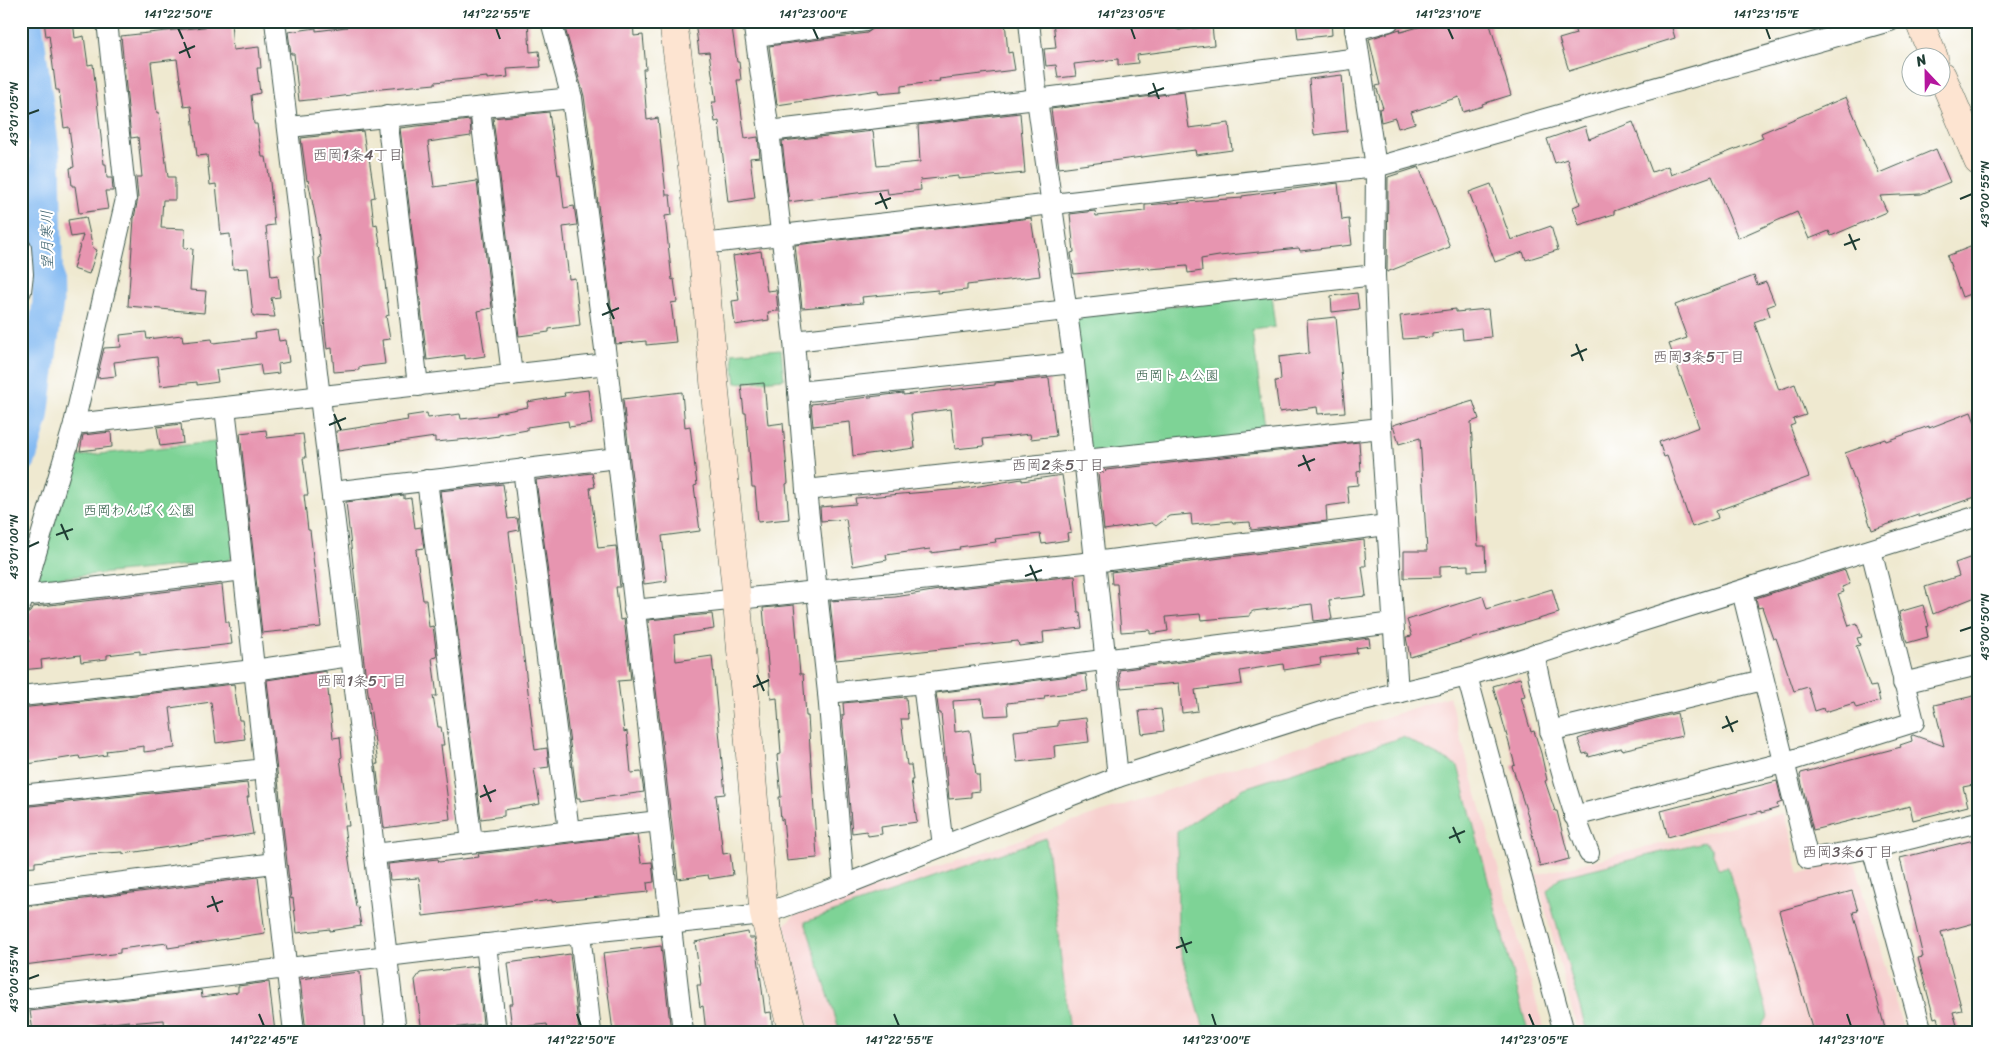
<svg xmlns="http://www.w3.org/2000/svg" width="1999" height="1053" font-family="Sriracha,'Klee One',sans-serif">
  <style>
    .built { fill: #f7d0cf }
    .green { fill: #7ed396; stroke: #4e8865 }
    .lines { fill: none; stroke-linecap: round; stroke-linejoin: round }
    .river { stroke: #82b9f2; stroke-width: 31 }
    .building { fill: #e795b0 }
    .street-casing { stroke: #3e574b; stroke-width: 22 }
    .secondary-casing { stroke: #3e574b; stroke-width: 29 }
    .street { stroke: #fff; stroke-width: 20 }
    .secondary { stroke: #fde4d1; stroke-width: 28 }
    .ticks { fill: none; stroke: #1f3d34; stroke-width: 2 }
    .labels { text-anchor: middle; stroke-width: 4; stroke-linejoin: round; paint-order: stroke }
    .park-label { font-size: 14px; fill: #37624c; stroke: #fff }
    .neighbourhood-label { font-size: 15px; fill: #655c5f; stroke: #fff }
    .water-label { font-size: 15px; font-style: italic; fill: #3d626d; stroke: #fff }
    .neatline { fill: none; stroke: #1f3d34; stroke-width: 2 }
    .ticks-label { font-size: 12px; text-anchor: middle; fill: #1f3d34 }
  </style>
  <rect width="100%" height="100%" fill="#fff"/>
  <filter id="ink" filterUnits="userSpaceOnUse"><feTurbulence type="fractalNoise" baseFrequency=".02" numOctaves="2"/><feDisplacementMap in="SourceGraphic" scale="10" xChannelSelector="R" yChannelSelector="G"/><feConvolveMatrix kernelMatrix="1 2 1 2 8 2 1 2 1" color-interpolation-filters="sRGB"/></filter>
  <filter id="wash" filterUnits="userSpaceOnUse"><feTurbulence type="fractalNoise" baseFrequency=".0096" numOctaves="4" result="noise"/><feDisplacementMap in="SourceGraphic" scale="20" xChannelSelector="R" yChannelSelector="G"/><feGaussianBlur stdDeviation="1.12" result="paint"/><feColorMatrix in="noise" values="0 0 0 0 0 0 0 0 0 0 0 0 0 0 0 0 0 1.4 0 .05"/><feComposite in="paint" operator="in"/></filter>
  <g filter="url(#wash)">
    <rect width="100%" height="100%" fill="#efe9d0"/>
    <g class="built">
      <path d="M1449,696L1545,1032H810L785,924L795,915Z"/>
      <path d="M1784,813L1799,874L1849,859L1856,865L1904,1032H1578L1536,875Z"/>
    </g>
    <g class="green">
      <path d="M1271,295L1275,327L1252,330L1266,435L1090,454L1074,317Z"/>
      <path d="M781,349L784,379L736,383L732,353Z"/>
      <path d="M224,441L235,553L228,561L38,580L62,458Z"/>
      <path d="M1403,737L1458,766L1528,1032H1205L1178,941L1177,832L1244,788Z"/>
      <path d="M1046,838L1070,1032H840L805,922Z"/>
      <path d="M1703,842L1711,848L1718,868L1728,867L1768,1016L1757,1032H1587L1547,891L1560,877Z"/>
    </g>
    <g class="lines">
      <path class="river" d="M21,458L33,417L48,302L45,157L27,21"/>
    </g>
    <g id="blocks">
      <g class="building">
        <path d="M44,21H73L75,38L84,36L88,65L93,64L104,164H106L107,178H112L113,191H105L108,209L79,213L75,186H72L70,168L74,167L69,127L64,128L59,90H56L49,35L46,36Z"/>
        <path d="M212,21H231L233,50L259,47L261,68H257L260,93L251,95L254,124H257L262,157H266L270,182L274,225L266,226L271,276L278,275L280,297L271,298L275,317L253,316L248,268L233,269L230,234L221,235L216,184L210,185L207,155L197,156L191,106L184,107L177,59L151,62L157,113L159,112L168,177H175V200H163L161,228L185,229L184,248L193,249L190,290L206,291L204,313L128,306L134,218L138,198L136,177H142L138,137L131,138L121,36L212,26Z"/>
        <path d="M358,21H528L530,52L539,51L541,67L507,69L508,77L487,79V77L435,82V84L381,89L351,93V95L336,97L299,101L294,54H291L288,32L316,28V31L347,27L346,23Z"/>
        <path d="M563,21H633L634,36L643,35L646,69H643L647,120L658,118L666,195H670L672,215L665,216L672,280L674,279L677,302L671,303L676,342L646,345V341L616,344L584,96Z"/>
        <path d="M695,21H731L737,62H739L741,80H737L745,139L758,137L760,157L750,158L755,198L728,202L719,121L715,122L712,102H716L709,52L699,53Z"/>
        <path d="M971,21H1005L1008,53L1012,52L1015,70L939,79L940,81L901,86V92L879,94L878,90L777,105L769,46L867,33L875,27L900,24L901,26Z"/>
        <path d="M1053,21H1175L1176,29L1179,30L1212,26L1214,45L1137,55L1138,63L1118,65V59L1074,64L1076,76L1058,78L1056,65L1046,66L1044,49L1056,48Z"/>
        <path d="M1296,21H1331L1332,35L1298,39Z"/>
        <path d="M1439,21H1489L1511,95L1482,104L1483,106L1463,112L1459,97L1411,112L1415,123L1398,128L1395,118L1381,122L1379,109L1383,108L1376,86L1380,85L1369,39L1400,29L1401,32Z"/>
        <path d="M1572,21H1670L1675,38L1569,71L1559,39L1576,34Z"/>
        <path d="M1342,75L1347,131L1314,135L1309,79Z"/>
        <path d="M1184,92L1189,128L1229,123L1232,150L1196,155L1195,150L1059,168L1051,109Z"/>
        <path d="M1846,97L1879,173L1936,149L1950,182L1921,194L1880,196L1887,212L1831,236L1829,231L1809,239L1797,212L1738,238L1712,176L1614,211V214L1579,225L1573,207L1580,204L1567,159L1555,163L1547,139L1585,126L1589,139L1633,122L1652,172L1668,166L1671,175L1763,138L1761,133Z"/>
        <path d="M549,112L558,175L560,174L564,208L574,206L577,225L563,227L569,279L575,278L580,325L549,329V332L519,336L493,118Z"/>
        <path d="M1020,113L1025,173L958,179V176L920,180L921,190L888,194L887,189L789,202L782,141L873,131L877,166L920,162L918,125Z"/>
        <path d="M470,120L471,136L428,142L434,187L477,181L492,308L478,311L485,356L465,359V355L427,360L400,128Z"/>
        <path d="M363,131L366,151H368L375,197L371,198L374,225L377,224L381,250L389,315L386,316L390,339L382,340L385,364L359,367V370L334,372L332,348L327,349L325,331L319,258L321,257L318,230L308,180L307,181L301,138Z"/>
        <path d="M1419,167L1450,247L1387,272L1388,177Z"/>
        <path d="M1338,183L1342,220L1349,219L1352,245L1300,251L1299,248L1219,256L1201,259L1202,271L1188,273L1187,266L1149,269V267L1074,274L1071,253L1074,252L1070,214L1095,211L1096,216L1145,211V205L1242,198V196Z"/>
        <path d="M1491,184L1511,240L1551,226L1558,250L1526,260L1523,252L1495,262L1469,192Z"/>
        <path d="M86,217L93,248L97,250L89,274L73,269L83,235L71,237L68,220Z"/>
        <path d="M1031,218L1040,276L967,285V290L938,293V290L862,297L863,303L802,308L795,245Z"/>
        <path d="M1978,244V291L1962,297L1947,256Z"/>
        <path d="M761,251L767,291L776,290L778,311L768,312L769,320L735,325L732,301L739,300L733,256Z"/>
        <path d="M1754,276L1757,285L1766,282L1775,304L1767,307L1770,316L1754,322L1779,390L1795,384L1806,415L1793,419L1795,424L1790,426L1809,477L1716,511L1718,518L1692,527L1667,456L1664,457L1659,442L1699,427L1669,344L1687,338L1675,305Z"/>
        <path d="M1357,293L1359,309L1332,312L1331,296Z"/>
        <path d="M1456,309V312L1488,309L1491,337L1463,340L1462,329L1432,333V337L1403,339L1400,316Z"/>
        <path d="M1336,317L1345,412L1318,414L1317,407L1279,412L1275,381L1281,380L1279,357L1309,353L1307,320Z"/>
        <path d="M277,330L279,341L286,340L289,362L278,364L279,373L262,375L260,364L216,370L218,382L197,385V382L160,386L157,357L114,362L116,376L97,378L104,348L121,347L120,335L146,332L147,339L182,335L183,342L212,339L213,343L256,338L255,333Z"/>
        <path d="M1049,378L1056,436L1031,439L1030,434L983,439L984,446L955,449L951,409L911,414L915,448L853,456L850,422L813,426L811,404L903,393V395L995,385V383Z"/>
        <path d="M764,383L768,425L783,423L788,483L786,484L789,519L758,522L755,487H752L746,413H744L741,385Z"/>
        <path d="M588,390L592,424L569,427L568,421L527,427V430L499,435V436L469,440V439L435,442V437L338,451L336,431L408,420L407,416L427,413L428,418L460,414L461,419L497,415L496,413L528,407L527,402L565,396L564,393Z"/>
        <path d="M682,392L685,427L690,426L697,485L694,486L700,531L662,536L667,581L644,584L623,399Z"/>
        <path d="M1473,401L1479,419L1471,422L1478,546H1485L1486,570L1468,571V565L1440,566V577L1404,578V551H1427L1420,438L1399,444L1393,425Z"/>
        <path d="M1971,412L1978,430V496L1918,517V514L1872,530L1845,453L1885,439L1886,441L1929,426V428Z"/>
        <path d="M181,424L183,443L160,446L157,427Z"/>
        <path d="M266,430L267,438L303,434L306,458H303L308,495H304L308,530H310L321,627L262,633L240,433Z"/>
        <path d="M111,432L112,447L80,451L83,435Z"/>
        <path d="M1359,442L1361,471L1357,472L1358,485L1347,486L1349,503L1326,506L1327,521L1251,530L1250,522L1233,523L1232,521L1192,525L1191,514L1169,516L1156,526L1152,523L1104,530L1098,473L1104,472L1106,470Z"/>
        <path d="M592,473L595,487L590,488L598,548L616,546L620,587H616L620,620L624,619L631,680L618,681L624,732L627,731L631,773L641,772L644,792L580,801V798H577L536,480Z"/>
        <path d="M1062,475L1071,532L1067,533L1068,540L1042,544L1040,534L995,539L996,542L959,547L960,549L931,553L930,549L886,555L887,560L853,566L846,519L821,521L820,507L856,504L855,498L961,489L1022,479V481Z"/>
        <path d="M503,484L508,519L517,518L519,530L509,532L535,750L547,748L549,767L534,769L540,804L504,810V816L481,819L440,491Z"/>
        <path d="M404,495V499L411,498L415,528L421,527L424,548L417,549L416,551L423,600H426L429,627L433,626L437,657L432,658L437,696H433L438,727H441L444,745H441L450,819L384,828L376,764H378L365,671L346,502Z"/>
        <path d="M1364,540L1366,566H1362L1366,596L1329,600L1332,619L1314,621L1312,604L1253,611L1250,613V616L1201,620L1200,614L1166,617L1168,631L1150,634V630L1121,632L1117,584H1112L1111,572Z"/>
        <path d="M1978,555V596L1933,614L1925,587L1959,576L1955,563Z"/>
        <path d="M1845,570L1850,584L1842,587L1844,592L1838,594L1849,626L1857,623L1862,637L1857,638L1860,645L1856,646L1870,687L1876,686L1880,701L1856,708L1854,703L1825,712L1824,708L1815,711L1808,687L1794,691L1776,638L1773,639L1762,607L1758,608L1756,598Z"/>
        <path d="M1075,576L1078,612H1080L1082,628L1043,632L1044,643L1019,646L1018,641L836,660L830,601L895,597L939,590Z"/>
        <path d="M222,585L226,622H229L232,644L140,655V651L107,655V659L81,662L80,655L41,660L42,668L21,670V643L29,642L25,615L30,612L33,607Z"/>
        <path d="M1552,589L1559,613L1410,657L1406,637L1412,636L1407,620L1483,596L1487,609Z"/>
        <path d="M794,605L800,674H803L806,716H808L817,858L787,861L783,819L781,820L779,797H781L777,755L781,754L777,698L771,699L763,608Z"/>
        <path d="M1923,605L1929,626L1926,627L1928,637L1907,643L1899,612Z"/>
        <path d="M712,614L714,629L674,635L676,661L712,656L725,794L716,795L723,854L730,853L733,875L709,879L708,875L678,879L648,620Z"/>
        <path d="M1369,638L1370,646L1356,648L1357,653L1320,658L1321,664L1284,670L1283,664L1240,671L1242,684L1195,690L1198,711L1182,713L1179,683L1121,688L1119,670Z"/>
        <path d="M326,671L333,738L340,737L342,757L340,758L349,826H344L356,907L358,906L361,926L330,931V929L297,933L293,898L291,899L267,680Z"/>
        <path d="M1086,674L1088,691L1044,696L1045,699L1007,703L1008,715L984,716L982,699L953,701L955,732L970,730L976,775H979L980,791L971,792V797L949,799L941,713H939L936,693Z"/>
        <path d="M1520,678L1525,696L1521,697L1531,732L1534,731L1541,753L1547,780L1545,781L1555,811H1557L1569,859L1540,867L1528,816L1512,766L1515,765L1493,686Z"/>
        <path d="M234,684L239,720H242L245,739L216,743L211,702L170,708L175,748L144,752V746L106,751L107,755L80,759L79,756L21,765V708Z"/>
        <path d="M1978,695V784L1963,787L1968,806L1913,820L1910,806L1813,830L1800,776L1801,773L1901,747L1900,745L1912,741L1911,736L1913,735L1944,746L1934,705Z"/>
        <path d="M906,697L908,719H901L907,765H911L913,780H911L917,822L881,827L882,834L868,836L867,831L852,833L842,715H844L843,703Z"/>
        <path d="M1161,709L1164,731L1142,734L1139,711Z"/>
        <path d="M1677,713L1682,736L1622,750L1621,748L1589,757L1588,753L1583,754L1578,739L1594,733Z"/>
        <path d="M1086,718L1089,742L1054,746L1055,758L1017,762L1014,731L1058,726V721Z"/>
        <path d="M1777,781L1782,802L1777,804L1778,808L1761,813V811L1668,837L1661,811Z"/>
        <path d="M247,783L249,797H247L253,834L123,854V852L88,854L45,860V861L35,862V867L21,868V807Z"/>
        <path d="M637,835L641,863L652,862L654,882L647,883L648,892L552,902V900L423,916L419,878L390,880L388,864L438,859L439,862L479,857L478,854Z"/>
        <path d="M1978,839V922L1941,932L1962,1010L1953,1012L1959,1032H1941L1937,1017L1934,1018L1918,958L1923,957L1900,858Z"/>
        <path d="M258,877L265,933L168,948L167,943L120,949V953L24,965L21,939V907Z"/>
        <path d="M1852,891L1858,911L1853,912L1886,1032H1813L1779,911Z"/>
        <path d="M748,932L749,938H754L758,957L765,1013L771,1012L773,1032H706L703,1006L700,1007L697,985H701L695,942Z"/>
        <path d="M661,946L671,1032H613L603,953Z"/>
        <path d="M570,954L579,1032H548L547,1024L512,1028L509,1004H513L508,963Z"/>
        <path d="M477,966L483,1024L453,1028L454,1032H422L415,980L420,973Z"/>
        <path d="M360,972L365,1032H306L300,979Z"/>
        <path d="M269,982L275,1032H165L164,1020L129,1023V1021L90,1026V1029L69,1032H33L30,1011L201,990L202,997L238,992V986Z"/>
      </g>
    </g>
  </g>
  <g filter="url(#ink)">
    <use href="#blocks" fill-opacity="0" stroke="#3e574b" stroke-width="1"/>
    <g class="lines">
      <g class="street-casing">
        <g id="street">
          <path d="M275,21L396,1032"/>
          <path d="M551,21L572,98L607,364L683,1032"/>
          <path d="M753,21L769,131L794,341L806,490L828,693L844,885"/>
          <path d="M1029,21L1037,99L1074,363L1118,777"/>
          <path d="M1354,21L1376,167L1375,275L1381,428L1398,693"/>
          <path d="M1355,30L1389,21"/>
          <path d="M756,36L865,21"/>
          <path d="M480,108L512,375"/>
          <path d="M387,116L418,386"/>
          <path d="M289,127L572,98"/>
          <path d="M769,131L1037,99L1359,58"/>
          <path d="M702,244L1376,167L1890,21"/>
          <path d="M21,248L23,274L21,291"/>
          <path d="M794,341L1375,275"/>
          <path d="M798,392L1074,363"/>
          <path d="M225,408C250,616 269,824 294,1032"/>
          <path d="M74,424L607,364"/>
          <path d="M523,469L569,831"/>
          <path d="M427,480L472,842"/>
          <path d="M806,490L1381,428"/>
          <path d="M332,492L617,458"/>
          <path d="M1742,591L1808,859L1872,848L1978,822"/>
          <path d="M22,596L244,570"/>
          <path d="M21,604L74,424L126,199L107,21"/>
          <path d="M634,610L1094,562L1387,525"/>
          <path d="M1534,654C1548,722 1563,789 1589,853"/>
          <path d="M1467,676L1564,1032"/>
          <path d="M923,683L943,846"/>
          <path d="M1903,683L1978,665"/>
          <path d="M828,693L923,683L1393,623"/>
          <path d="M21,696L254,670L350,656"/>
          <path d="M1550,731L1763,680"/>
          <path d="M21,795L265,769"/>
          <path d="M1574,816L1783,763L1914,722L1871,550"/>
          <path d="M1872,848L1922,1032"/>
          <path d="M374,854L659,821"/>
          <path d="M21,895L274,863"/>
          <path d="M580,933L591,1032"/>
          <path d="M486,944L496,1032"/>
          <path d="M21,1000L580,933L764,914L844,885L1118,777L1334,708L1467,676L1978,516"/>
        </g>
      </g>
      <g class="secondary-casing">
        <g id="secondary">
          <path d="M673,21L702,244L716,403L735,580L762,894L764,914L792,1032"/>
          <path d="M1919,21L1934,58"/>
          <path d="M1942,76L1978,161"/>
        </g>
      </g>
      <use href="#street" class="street"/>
      <use href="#secondary" class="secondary"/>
    </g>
  </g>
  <path class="ticks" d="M178,28L183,39M496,28L500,39M813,28L818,39M1131,28L1135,39M1448,28L1453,39M1766,28L1770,39M184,42L190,58M179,53L195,46M1153,83L1159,99M1148,94L1164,88M28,114L39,110M880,193L887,209M1960,199L1972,194M875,204L891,198M1849,234L1856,250M1844,245L1860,239M607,303L614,319M602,315L619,308M1576,344L1583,361M1571,356L1587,349M334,414L341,430M329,425L346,418M1303,455L1310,471M1298,466L1315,459M61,524L68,540M56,535L73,529M28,547L39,542M1030,565L1037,581M1025,576L1042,570M1960,631L1972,627M757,675L764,691M753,687L769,680M1726,716L1733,732M1722,728L1738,721M484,785L491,802M480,797L496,790M1453,827L1460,843M1449,838L1465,831M212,896L218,912M207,907L223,901M1181,937L1187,953M1176,948L1192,942M28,979L39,975M259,1014L264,1026M577,1014L581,1026M894,1014L899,1026M1212,1014L1216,1026M1529,1014L1534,1026M1847,1014L1851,1026"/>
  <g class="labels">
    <g class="park-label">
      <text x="1177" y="380">西岡トム公園</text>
      <text x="139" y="515">西岡わんぱく公園</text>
    </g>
    <g class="neighbourhood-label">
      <text x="358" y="160">西岡1条4丁目</text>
      <text x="1699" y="362">西岡3条5丁目</text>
      <text x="1058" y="470">西岡2条5丁目</text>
      <text x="362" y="686">西岡1条5丁目</text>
      <text x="1848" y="857">西岡3条6丁目</text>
    </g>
    <g class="water-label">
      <text transform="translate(47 240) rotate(-91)" y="5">望月寒川</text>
    </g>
  </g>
  <rect width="1999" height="1053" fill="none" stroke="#fff" stroke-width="55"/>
  <g transform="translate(1926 72) rotate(338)"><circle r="24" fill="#ffffff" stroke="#a5b1ae"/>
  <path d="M0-4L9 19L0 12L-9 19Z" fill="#b5179e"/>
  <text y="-8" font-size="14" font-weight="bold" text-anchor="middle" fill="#1f3d34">N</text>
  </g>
  <rect x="28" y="28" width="1944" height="998" class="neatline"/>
  <g class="ticks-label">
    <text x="178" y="18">141°22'50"E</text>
    <text x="496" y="18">141°22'55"E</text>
    <text x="813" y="18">141°23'00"E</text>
    <text x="1131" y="18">141°23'05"E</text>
    <text x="1448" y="18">141°23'10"E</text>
    <text x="1766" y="18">141°23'15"E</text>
    <text transform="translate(14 114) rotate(-90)" y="4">43°01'05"N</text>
    <text transform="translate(1985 194) rotate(-90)" y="4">43°00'55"N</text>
    <text transform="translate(14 547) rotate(-90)" y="4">43°01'00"N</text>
    <text transform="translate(1985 627) rotate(-90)" y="4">43°00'50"N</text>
    <text transform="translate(14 979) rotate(-90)" y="4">43°00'55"N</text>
    <text x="264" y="1044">141°22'45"E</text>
    <text x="581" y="1044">141°22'50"E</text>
    <text x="899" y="1044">141°22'55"E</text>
    <text x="1216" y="1044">141°23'00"E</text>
    <text x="1534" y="1044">141°23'05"E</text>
    <text x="1851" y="1044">141°23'10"E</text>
  </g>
</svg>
